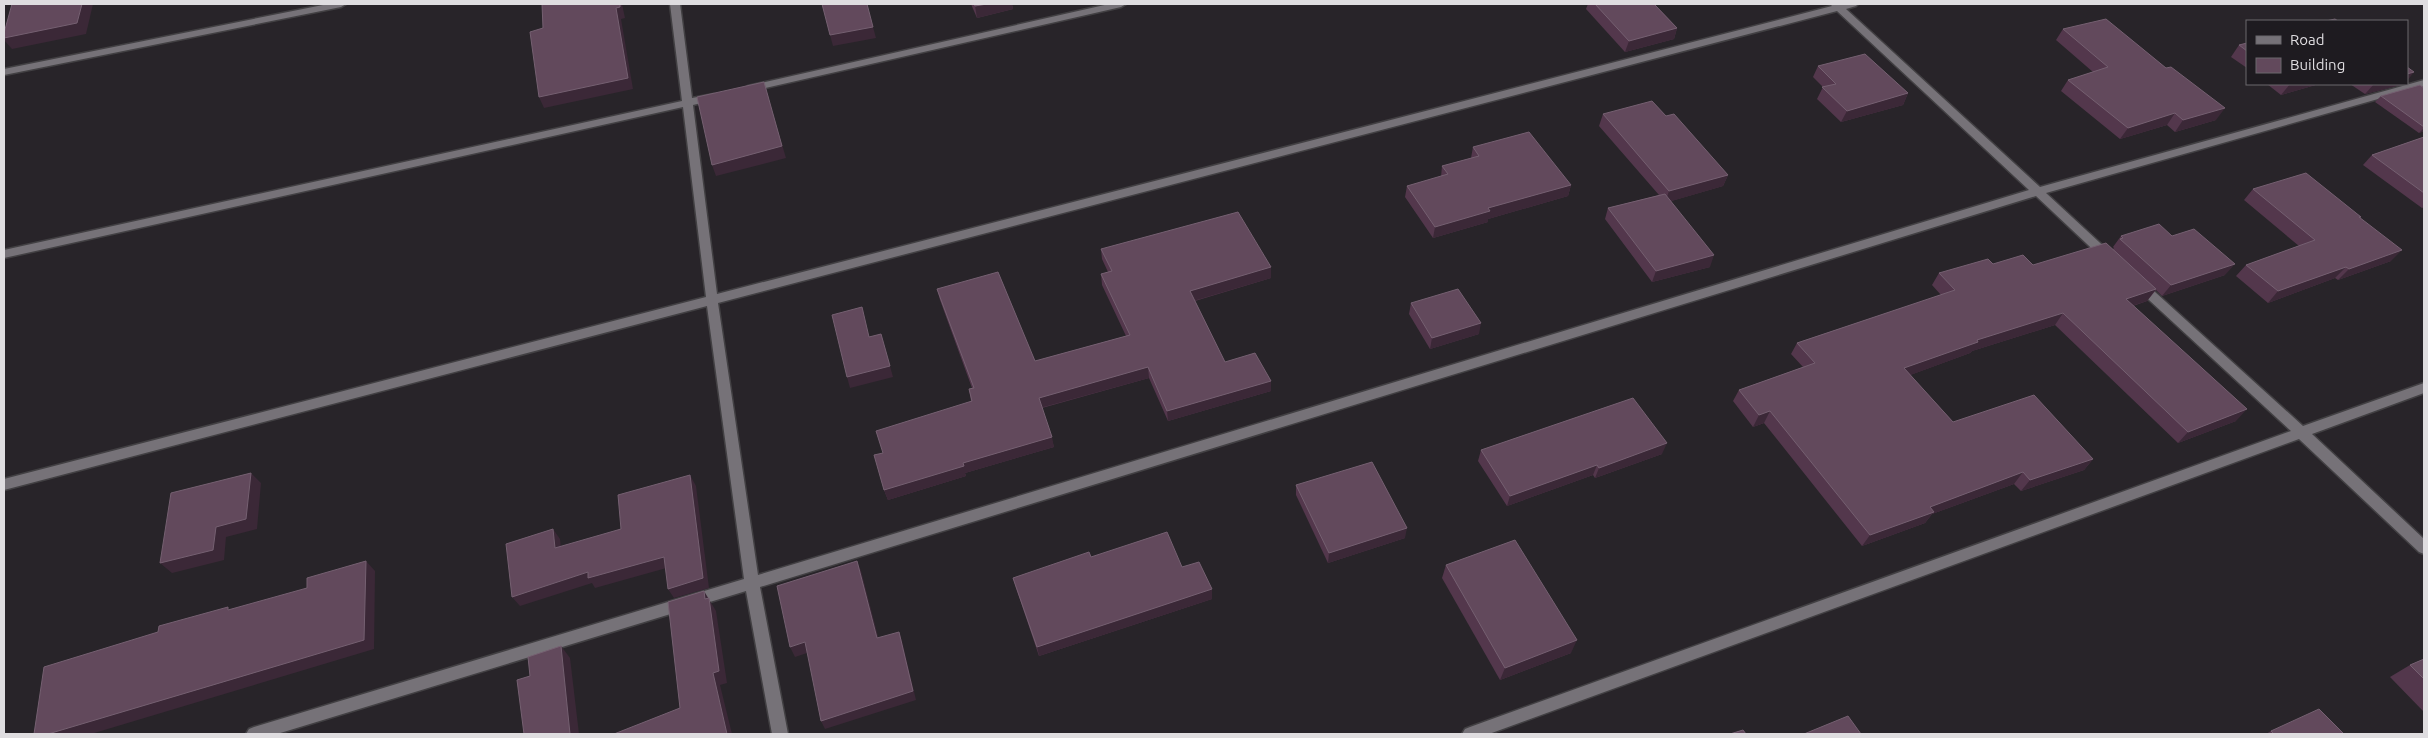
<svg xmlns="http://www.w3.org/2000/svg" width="2428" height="738" font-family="Ubuntu,sans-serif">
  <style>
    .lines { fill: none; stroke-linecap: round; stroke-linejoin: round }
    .street-casing { stroke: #424043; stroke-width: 3 }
    .street { fill: #767278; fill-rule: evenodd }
    .wall { fill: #53374c }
    .shaded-wall { fill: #3b2837 }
    .building { fill: #62495c; stroke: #756071 }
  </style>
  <rect width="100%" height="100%" fill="#282429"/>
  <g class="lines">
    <g class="street-casing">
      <g id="street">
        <path d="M328,4H346L341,7L4,75V69Z"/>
        <path d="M670,4H680L692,98L714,94L719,97L718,99L693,105L717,294L1832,6L1830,4H1858L1856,6L1846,9L2040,187L2424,80V86L2046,193L2112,254L2114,257L2112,260H2104L2036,196L760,587L788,734H772L746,591L277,734H246L249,729L254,727L744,579L707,306L4,490V479L706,297L683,107L4,258V250L682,101ZM1837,11L2029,190L758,575L718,303Z"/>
        <path d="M1109,4H1126L1121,7L748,92L743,89L748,86Z"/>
        <path d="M2140,281L2144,282L2303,426L2424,383V393L2312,434L2424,539V554L2419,552L2299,439L1489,734H1462L1465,729L1470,727L2291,431L2136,288L2134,285L2136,282Z"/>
      </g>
    </g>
    <use href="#street" class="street"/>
  </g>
  <g class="wall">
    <path d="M971,4H1012L1013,9L977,18Z"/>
    <path d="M1588,4H1654L1677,28L1674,39L1625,52L1586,9Z"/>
    <path d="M2063,29L2216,120L2175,132L2167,125L2120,139L2061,91L2068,80L2093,72L2056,40Z"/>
    <path d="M2247,43V68L2231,57L2239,45Z"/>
    <path d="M1818,66L1908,93L1903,105L1841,122L1817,99L1823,87L1813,77Z"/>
    <path d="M2267,84H2319L2281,95Z"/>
    <path d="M2350,84H2404L2365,94Z"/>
    <path d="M2424,88V131L2419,133L2375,102L2381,96Z"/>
    <path d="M1603,114L1666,116L1728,175L1723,186L1671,201L1710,267L1652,282L1605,219L1608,208L1659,195L1599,126Z"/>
    <path d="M2424,137V207L2422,208L2363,165L2372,155Z"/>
    <path d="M1473,147L1571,185L1568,196L1488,219V222L1433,238L1405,197L1407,186L1441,177L1442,166L1471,158Z"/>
    <path d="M2253,189L2361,217L2360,218L2391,261L2338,280L2335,278L2268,303L2236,276L2246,265L2299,246L2244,200Z"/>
    <path d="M2121,236H2172L2225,275L2162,296L2156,290L2147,301L2133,306L2236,421L2178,443L2055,325L1972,351L1970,353L1910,375L1953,422L2093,459L2084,470L2021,491L2014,484L1932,514L1925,523L1862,546L1764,423L1753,427L1733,401L1739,390L1803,367L1791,354L1797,343L1941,295L1932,285L1939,273L1993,264L2033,265L2113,249L2114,248L2113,247Z"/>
    <path d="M1101,249L1271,278L1195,301L1225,362L1271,391L1168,421L1149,378L1042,408L1054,447L965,473L966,476L888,500L884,490L971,401L969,389L972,388L940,300L937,289L1035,361L1126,336L1102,285L1101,274L1108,272L1102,259Z"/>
    <path d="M1411,303L1479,334L1430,349L1409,314Z"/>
    <path d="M1481,450L1662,454L1595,478L1593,475L1507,506L1478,461Z"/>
    <path d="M1296,485L1405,538L1328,563L1296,495Z"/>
    <path d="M1091,557L1182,567L1212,599L1039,656L1016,588L1013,578Z"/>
    <path d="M1446,565L1571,653L1500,680L1442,578Z"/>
    <path d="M2424,659V712L2390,677L2410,665Z"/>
    <path d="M2271,731L2344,734H2266Z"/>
  </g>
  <g class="shaded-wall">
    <path d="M82,4H93L86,34L12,49L4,40V38Z"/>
    <path d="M620,4H622L625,18L621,19L633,89L544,108L539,97Z"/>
    <path d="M987,4H1012L1013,9L977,18L975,6Z"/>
    <path d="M873,27L876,38L833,46L830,35Z"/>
    <path d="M1677,28L1674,39L1625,52L1629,41Z"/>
    <path d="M2414,72L2407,81V74Z"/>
    <path d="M2290,84H2319L2281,95Z"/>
    <path d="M2374,84H2404L2365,94Z"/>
    <path d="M1908,93L1903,105L1841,122L1847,111Z"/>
    <path d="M767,94L786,158L716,176L712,165Z"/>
    <path d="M2225,108L2216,120L2175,132L2183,120Z"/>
    <path d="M2175,113L2167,125L2120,139L2128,128Z"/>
    <path d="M2424,128V131L2419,133Z"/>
    <path d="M1728,175L1723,186L1665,203L1669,191Z"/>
    <path d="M1571,185L1568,196L1488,219V222L1433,238L1435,227L1488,208Z"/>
    <path d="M2402,250L2391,261L2338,280L2349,269Z"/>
    <path d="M1714,255L1710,267L1652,282L1656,271Z"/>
    <path d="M2235,264L2225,275L2162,296L2171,285Z"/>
    <path d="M1271,267V278L1190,302V291Z"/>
    <path d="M2346,267L2335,278L2268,303L2278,291Z"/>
    <path d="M2156,289L2147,301L2116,311L2126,299Z"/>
    <path d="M2063,313L2055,325L1972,351L1970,353L1897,380L1904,368L1977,340Z"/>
    <path d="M1481,323L1479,334L1430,349L1432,338Z"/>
    <path d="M884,345L893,377L850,388L847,377Z"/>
    <path d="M1148,367L1149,378L1040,408L1039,398Z"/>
    <path d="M1271,381V391L1168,421L1167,411Z"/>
    <path d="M2247,409L2236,421L2178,443L2188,432Z"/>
    <path d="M1770,411L1764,423L1753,427L1759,415Z"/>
    <path d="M1052,437L1054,447L965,473L966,476L888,500L884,490L963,463Z"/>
    <path d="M1667,443L1662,454L1595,478L1599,468Z"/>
    <path d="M2093,459L2084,470L2021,491L2030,480Z"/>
    <path d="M1597,465L1593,475L1507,506L1510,496Z"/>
    <path d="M2023,472L2014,484L1932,514L1925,523L1862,546L1870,535L1930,507Z"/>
    <path d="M251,473L261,483L257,529L226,537L224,560L172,573L160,563L216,527Z"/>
    <path d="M690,475L696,486L709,588L674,598L668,589Z"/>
    <path d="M1407,528L1405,538L1328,563L1329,553Z"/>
    <path d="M553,529L560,539L562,558L555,548Z"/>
    <path d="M664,557L670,567L595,588L592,583L520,606L512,597L588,572Z"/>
    <path d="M366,561L375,571L374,649L91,734H48Z"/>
    <path d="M857,561L861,571L881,648L877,638Z"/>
    <path d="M1212,589V599L1039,656L1037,647Z"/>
    <path d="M704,591L716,611L727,683L720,685L732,734H727L713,673Z"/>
    <path d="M899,632L902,641L916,700L825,729L821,721Z"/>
    <path d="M1577,640L1571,653L1500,680L1505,668Z"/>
    <path d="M805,642L810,652L795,657L790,647Z"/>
    <path d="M561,646L570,658L579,734H570Z"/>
  </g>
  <g class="building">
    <path d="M12,4H82L77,23L4,38V33Z"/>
    <path d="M542,4H620V7L616,8L628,78L539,97L530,32L543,28Z"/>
    <path d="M822,4H867L873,27L830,35Z"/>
    <path d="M974,4H987L975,6Z"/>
    <path d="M1595,4H1654L1677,28L1629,41Z"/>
    <path d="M2106,19L2166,68L2171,67L2225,108L2183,120L2175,113L2128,128L2068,80L2108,67L2063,29Z"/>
    <path d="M2335,19L2338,21H2326Z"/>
    <path d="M2247,43V51L2239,45Z"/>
    <path d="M1865,54L1908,93L1847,111L1822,87L1836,84L1818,66Z"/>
    <path d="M2407,67L2414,72L2407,74Z"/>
    <path d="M764,82L782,146L712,165L697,97Z"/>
    <path d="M2420,85L2424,88V127L2381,96Z"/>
    <path d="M1652,101L1666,116L1674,114L1728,175L1669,191L1603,114Z"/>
    <path d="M1529,132L1571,185L1488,208L1490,211L1435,227L1407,186L1448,174L1442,166L1479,156L1473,147Z"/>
    <path d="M2424,137V193L2372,155Z"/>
    <path d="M2306,173L2361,217H2359L2402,250L2349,269L2346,267L2278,291L2246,265L2315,240L2253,189Z"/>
    <path d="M1665,194L1714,255L1656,271L1608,208Z"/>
    <path d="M1238,212L1271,267L1190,291L1225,362L1255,353L1271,381L1167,411L1148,367L1039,398L1052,437L963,463L964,466L884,490L874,455L883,453L876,431L972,401L969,389L974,388L937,289L998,272L1035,361L1130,335L1101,274L1112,271L1101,249Z"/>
    <path d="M2159,224L2172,236L2194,229L2235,264L2171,285L2120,239L2123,238L2121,236Z"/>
    <path d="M2106,243L2156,289L2126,299L2247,409L2188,432L2063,313L1977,340L1978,342L1904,368L1953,422L2034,395L2093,459L2030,480L2023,472L1930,507L1934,512L1870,535L1770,411L1759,415L1739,390L1815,363L1797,343L1955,290L1939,273L1988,259L1993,264L2023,255L2033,265Z"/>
    <path d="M1458,289L1481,323L1432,338L1411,303Z"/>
    <path d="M862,307L869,337L881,334L890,366L847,377L832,315Z"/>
    <path d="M1633,398L1667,443L1599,468L1597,465L1510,496L1481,450Z"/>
    <path d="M1372,462L1407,528L1329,553L1296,485Z"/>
    <path d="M251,473L246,519L216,527L213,550L160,563L171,493Z"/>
    <path d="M690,475L703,578L668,589L664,557L588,578V572L512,597L506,544L553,529L555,548L621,529L618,495Z"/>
    <path d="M1167,532L1182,567L1199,562L1212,589L1037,647L1013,578L1089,552L1091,557Z"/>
    <path d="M1515,540L1577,640L1505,668L1446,565Z"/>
    <path d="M366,561L364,640L48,734H34L44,667L158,632L159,626L228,607V610L307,588V578Z"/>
    <path d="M857,561L877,638L899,632L913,691L821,721L805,642L790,647L777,586Z"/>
    <path d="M704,591L705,599L709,598L719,671L713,673L727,734H614L680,708L668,602Z"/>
    <path d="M561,646L570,734H524L517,680L530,676L528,657Z"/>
    <path d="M2424,659V679L2410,665Z"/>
    <path d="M2319,709L2344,734H2274L2271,731Z"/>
    <path d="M1848,716L1861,734H1804Z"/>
    <path d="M1743,730L1746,734H1730Z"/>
  </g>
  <rect width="2428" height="738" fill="none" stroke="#dfdde0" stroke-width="10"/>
  <rect x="2246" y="20" width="162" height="65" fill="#1e1b20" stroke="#6b696d"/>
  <rect x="2256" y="36" width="25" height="8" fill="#767278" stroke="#6b696d"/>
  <text x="2290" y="45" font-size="15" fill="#dfdde0">Road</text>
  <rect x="2256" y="58" width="25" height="15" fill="#62495c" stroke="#6b696d"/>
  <text x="2290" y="70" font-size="15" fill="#dfdde0">Building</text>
</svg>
